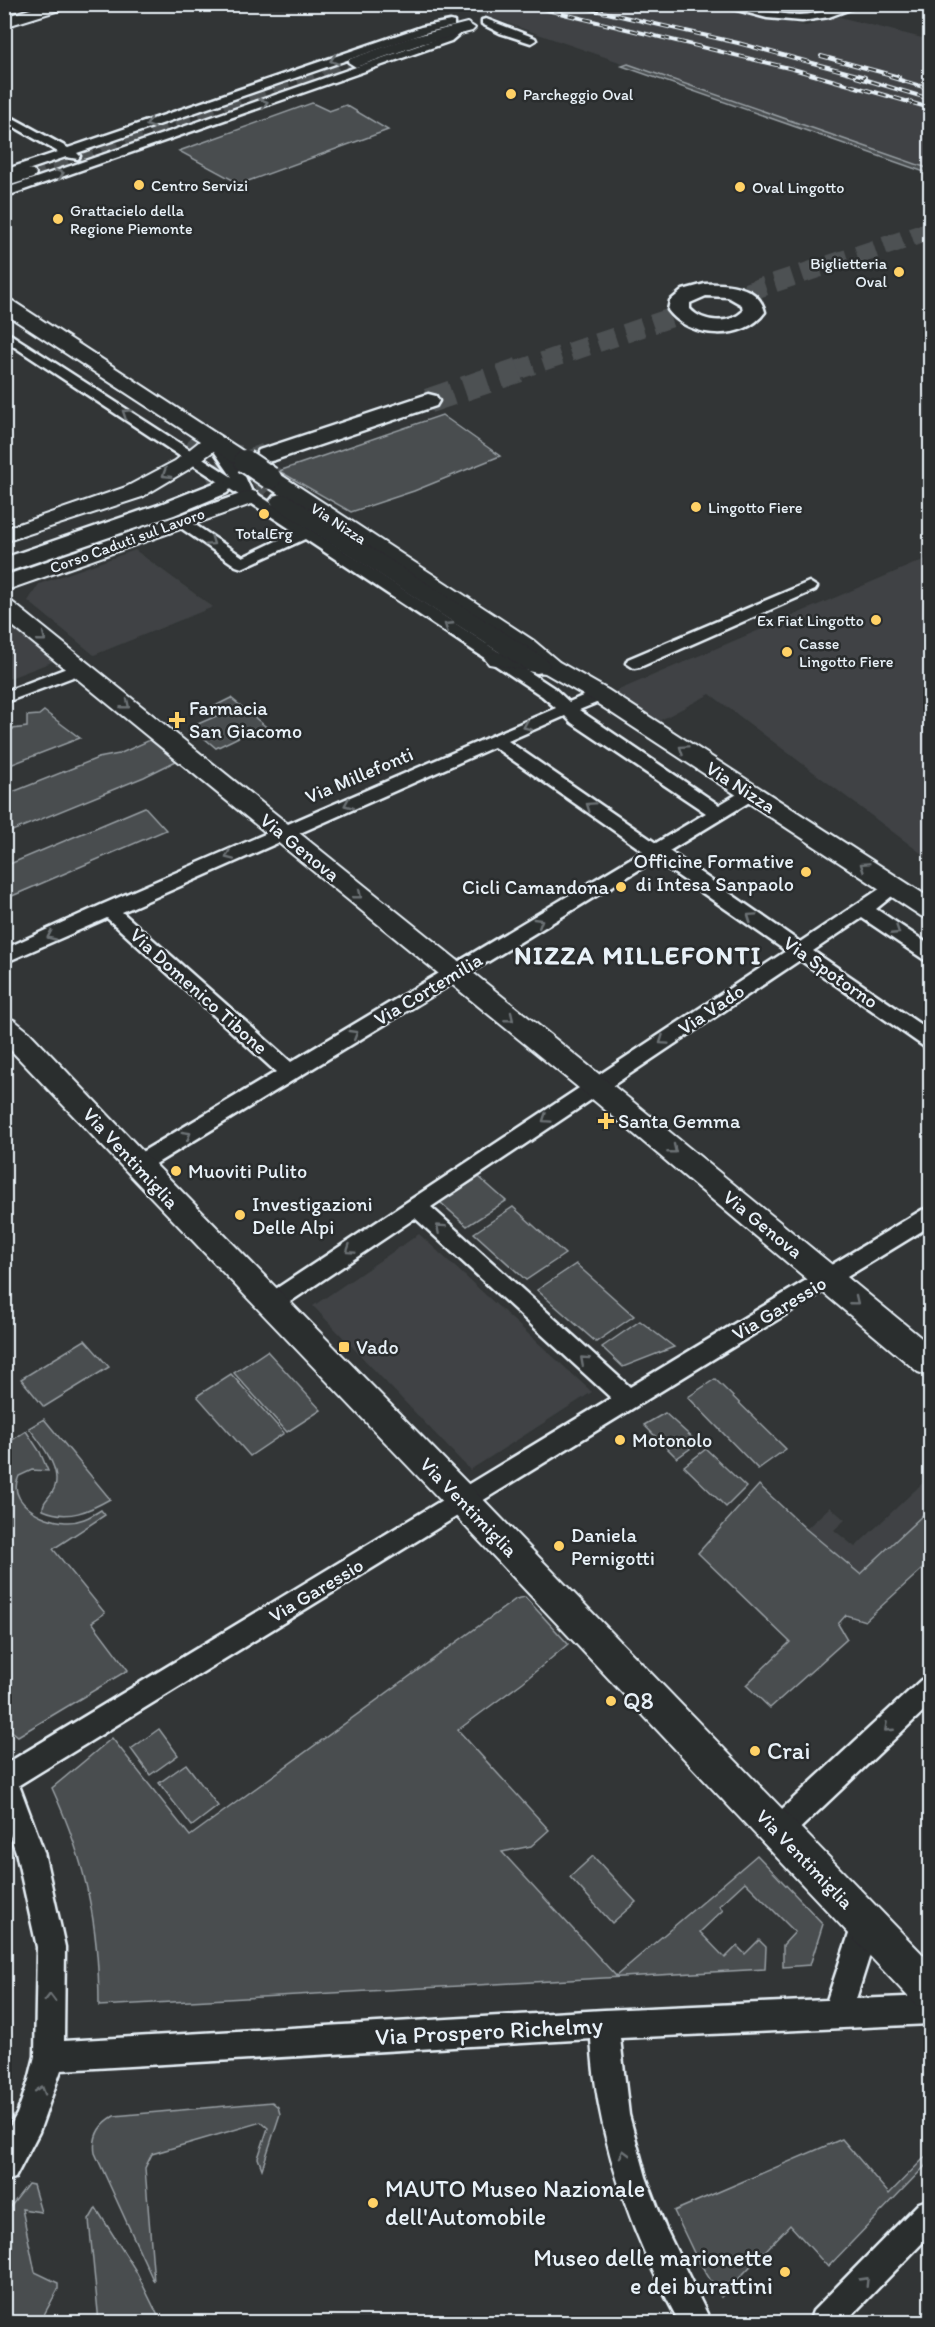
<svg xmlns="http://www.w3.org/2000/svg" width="935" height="2327" font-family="Itim,sans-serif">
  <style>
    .built { fill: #3f4244 }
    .green { fill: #494d4f; stroke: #989fa4; stroke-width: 1.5 }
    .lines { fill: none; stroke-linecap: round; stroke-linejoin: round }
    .secondary-tunnel-far1 { stroke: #4d5153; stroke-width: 17; stroke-dasharray: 17 9; stroke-linecap: butt }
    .secondary-tunnel { stroke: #4d5153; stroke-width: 22; stroke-dasharray: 22 11; stroke-linecap: butt }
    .primary-tunnel-far1 { stroke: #4d5153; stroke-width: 19; stroke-dasharray: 19 10; stroke-linecap: butt }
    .primary-tunnel { stroke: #4d5153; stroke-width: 25; stroke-dasharray: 25 13; stroke-linecap: butt }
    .street-casing { stroke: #e8f1f8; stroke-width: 5 }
    .secondary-casing { stroke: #e8f1f8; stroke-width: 4 }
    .primary-casing { stroke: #e8f1f8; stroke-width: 5 }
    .street { fill: #2a2d2e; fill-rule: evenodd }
    .secondary { fill: #2a2d2e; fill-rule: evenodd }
    .primary { fill: #2a2d2e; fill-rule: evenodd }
    .rail-casing { stroke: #e8f1f8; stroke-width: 4 }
    .rail { stroke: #2a2d2e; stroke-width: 2; stroke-dasharray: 8; stroke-linecap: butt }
    .secondary-bridge-casing { stroke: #e8f1f8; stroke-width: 26; stroke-linecap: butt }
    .secondary-bridge { stroke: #2a2d2e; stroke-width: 22 }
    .oneway { stroke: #6c7275 }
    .poi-dot { fill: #ffd166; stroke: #2a2d2e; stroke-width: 2 }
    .labels { text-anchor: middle; stroke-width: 5; stroke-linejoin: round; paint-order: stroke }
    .far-poi-label { font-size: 16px; fill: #e8f1f8; stroke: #2a2d2e; text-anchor: start }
    .far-street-label { font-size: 16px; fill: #e8f1f8; stroke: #2a2d2e }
    .poi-label { font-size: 20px; fill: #e8f1f8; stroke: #2a2d2e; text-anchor: start }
    .street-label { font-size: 20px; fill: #e8f1f8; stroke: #2a2d2e }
    .near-poi-label { font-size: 24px; fill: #e8f1f8; stroke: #2a2d2e; text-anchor: start }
    .near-street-label { font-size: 24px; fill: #e8f1f8; stroke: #2a2d2e }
    .district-label { font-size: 26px; font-weight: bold; letter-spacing: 1.5px; fill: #e8f1f8; stroke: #2a2d2e }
  </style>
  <rect width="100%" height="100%" fill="#323536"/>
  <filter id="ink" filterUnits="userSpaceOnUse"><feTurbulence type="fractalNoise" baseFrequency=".0167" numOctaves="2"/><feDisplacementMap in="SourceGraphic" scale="12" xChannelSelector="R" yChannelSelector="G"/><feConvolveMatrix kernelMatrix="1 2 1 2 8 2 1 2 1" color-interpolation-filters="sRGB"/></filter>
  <g filter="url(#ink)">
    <g class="built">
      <path d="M454,5H704L806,26L836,16L930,40V169Z"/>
      <path d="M135,550L213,607L94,655L28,601L39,584Z"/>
      <path d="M930,557V860L710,694L659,721L614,692Z"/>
      <path d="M5,621L57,660L5,680Z"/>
      <path d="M419,1234L592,1392L470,1470L313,1306Z"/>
      <path d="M930,1476V1507L860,1574L806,1529L830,1507L845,1520L834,1530L855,1547Z"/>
    </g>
    <g class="green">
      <path d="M628,64L930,169V174L622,66Z"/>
      <path d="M312,103L329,111L346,105L388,130L240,184L179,151Z"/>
      <path d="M442,415L500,456L414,491L351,512L279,471Z"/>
      <path d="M231,698L270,730L258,736L251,731L216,748L191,727L221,714L213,707Z"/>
      <path d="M44,711L80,738L5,767V730L27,727V716L39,715Z"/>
      <path d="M150,740L176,761L144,777L5,834V795L98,758L119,754Z"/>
      <path d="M145,807L166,830L5,899V866Z"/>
      <path d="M479,1177L506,1201L467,1226L440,1202Z"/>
      <path d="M513,1207L565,1254L526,1280L474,1233Z"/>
      <path d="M576,1264L634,1316L596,1342L537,1290Z"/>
      <path d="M640,1321L674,1347L623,1367L602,1347Z"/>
      <path d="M85,1340L109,1367L44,1407L21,1379Z"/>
      <path d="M267,1351L321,1410L287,1432L234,1373Z"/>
      <path d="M231,1374L284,1433L250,1456L197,1396Z"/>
      <path d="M715,1379L786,1449L758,1469L688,1397Z"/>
      <path d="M665,1413L698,1443L677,1458L644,1425Z"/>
      <path d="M44,1419L110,1499C89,1511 68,1521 43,1510C42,1501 50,1498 54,1489C63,1470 40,1442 29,1428Z"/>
      <path d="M26,1431L40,1452L48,1471L32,1470L19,1476C6,1502 43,1521 65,1522C79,1523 90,1517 101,1510L105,1515L53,1549L105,1613L92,1622L128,1670L18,1736L4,1725L5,1489L7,1490L4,1487V1445Z"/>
      <path d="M706,1449L746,1487L726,1507L684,1466Z"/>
      <path d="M759,1485L806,1529L860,1574L926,1512L930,1516V1562L865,1621L846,1615L838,1624L847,1639L770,1708L746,1685L790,1642L698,1553Z"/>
      <path d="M525,1597L568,1644L523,1682L458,1730L549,1830L531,1846L502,1852L616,1976L757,1855L823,1924L810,1965L783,1967V1945L795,1932L745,1882L719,1906L723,1910L700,1932L725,1958L737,1946L745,1954L759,1940L766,1947L765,1969L99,2006C99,1924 86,1862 52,1788L112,1738L190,1836L516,1599Z"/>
      <path d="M159,1729L178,1755L150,1775L131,1749Z"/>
      <path d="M186,1764L218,1806L192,1826L159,1783Z"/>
      <path d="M593,1856L636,1902L612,1923L570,1877Z"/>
      <path d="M272,2102L278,2107L280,2114L262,2169L258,2158L268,2128L261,2122L152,2154L145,2168L154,2282L95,2153C92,2135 100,2124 114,2116Z"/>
      <path d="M842,2139L889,2194L930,2152V2161L828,2267L790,2225L721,2297L696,2257L674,2211Z"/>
      <path d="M28,2184L33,2185L41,2212L22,2209L35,2272L58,2283V2289L40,2322H5V2214Z"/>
      <path d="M96,2208L136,2271L161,2322H99L89,2220Z"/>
    </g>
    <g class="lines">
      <path class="secondary-tunnel-far1" d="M27,174L356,62"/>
      <path class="secondary-tunnel" d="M189,440L214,453L256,458"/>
      <g class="primary-tunnel-far1">
        <path d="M747,292L930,231"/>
        <path d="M515,371L673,317"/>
      </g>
      <g class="primary-tunnel">
        <path d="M428,401L519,370"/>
        <path d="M268,466L265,480L282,501"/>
        <path d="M208,480L267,455"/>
      </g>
      <g class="street-casing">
        <g id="street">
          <path d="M24,4H38L46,11L41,14Z"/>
          <path d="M715,4C744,4 770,15 799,15C822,15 841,4 864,4L829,17L802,21L767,18Z"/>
          <path d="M486,19L535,38L536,40L531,43L500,33L482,24V20Z"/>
          <path d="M450,21L454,22V26L428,32L77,153L80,156L78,159L66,157L4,178V170L58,152L4,121V113L68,148L421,27Z"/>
          <path d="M460,26L465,29L451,41L4,197V189L443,37Z"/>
          <path d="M4,330L232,477L207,441L209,438H219L243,472L251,490L554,688L569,702L594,691H606L608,695L606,699L579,710L719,805L744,790H756L759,794L756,798L669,851L800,942L881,888L888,886L895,888L897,892L876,909L930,945V961L923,959L862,918L813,951L930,1031V1048L923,1046L800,960L431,1207L630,1387L922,1210L930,1208V1226L19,1785L44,1852L65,1947L64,2041L604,2010L827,2000L856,1913L866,1909L876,1913L880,1923L856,1999L930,1996V2024L620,2038L629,2115L646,2177L665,2227L711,2322H679C631,2234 597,2140 591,2039L61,2070L39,2132L15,2178L4,2182V2137L17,2114L29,2080L35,2056L37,1947L16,1852L4,1819V1765L611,1398L415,1218L278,1310L270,1313L262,1310L259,1304L262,1298L786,951L655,860L144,1171L137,1173L130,1171L126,1165L130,1159L276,1072L107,918L4,963V949L101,905L556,708L542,696L305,539L242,568L236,566L175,524L172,521L175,518H185L243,557L295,532L4,340ZM565,716L572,723L706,813L656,843L508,741ZM494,747L643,851L291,1062L122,912Z"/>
          <path d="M809,582L817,587L815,590L640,667L634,668L626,663L628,659Z"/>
          <path d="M80,663L86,664L88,668L86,672L4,703V692Z"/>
          <path d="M930,1676V1705L788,1840L778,1844L768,1840L765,1831L768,1822L921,1680Z"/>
          <path d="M930,2199V2235L845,2322H809L813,2311L919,2203Z"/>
        </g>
      </g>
      <g class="secondary-casing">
        <g id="secondary">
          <path d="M46,4H71L69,7L4,27V17Z"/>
          <path d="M467,23L475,28L472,31L421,44L356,67L348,62L350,59L409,38Z"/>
          <path d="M27,169L33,170L36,174L33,178L4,187V176Z"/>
          <path d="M4,298L11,300L252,457L256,461L252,465C237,469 227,458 215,450L189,469L142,497L4,542V529L126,487L175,461L200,441L4,313Z"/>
          <path d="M270,472L278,473L534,641L559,662L608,690L930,898V919L921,916L592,700L545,673L489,664L485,659L489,654L497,652L524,656L262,483L259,478L262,473Z"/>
          <path d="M249,491L257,492L260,497L257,502L4,591V576Z"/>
          <path d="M4,600L12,602L605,1079L930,1345V1376L918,1372L585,1093L4,619Z"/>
          <path d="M4,1017L14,1020L29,1032L148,1157L475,1491L930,1962V2011L916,2005L451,1511L4,1043Z"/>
        </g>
      </g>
      <g class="primary-casing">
        <g id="primary">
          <path d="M705,284C728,283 759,286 765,312C744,342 689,339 668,310L670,301L683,290ZM706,296L728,297L742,305L743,311C729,325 703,323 690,309V303Z"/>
          <path d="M428,394L436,396L439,401L436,406L275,460L267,462L259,460L255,455L259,450Z"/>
          <path d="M219,481L227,483L231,488L227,493L174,515L4,573V558L158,505Z"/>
          <path d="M282,494L290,496L546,659L550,665L546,671L537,673L528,671L274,506L270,501L274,496Z"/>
        </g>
      </g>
      <use href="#street" class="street"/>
      <use href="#secondary" class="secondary"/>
      <use href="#primary" class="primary"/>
      <g class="rail-casing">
        <g id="rail">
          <path d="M522,4L793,69L930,108"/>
          <path d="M568,4L738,43L865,77"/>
          <path d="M821,56L899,77"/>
          <path d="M856,77L930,99"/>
          <path d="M890,77L930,89"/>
        </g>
      </g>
      <use href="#rail" class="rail"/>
      <g class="secondary-bridge-casing">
        <path id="secondary-bridge" d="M245,461L270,478"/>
      </g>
      <use href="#secondary-bridge" class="secondary-bridge"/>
    </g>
    <defs><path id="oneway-chevron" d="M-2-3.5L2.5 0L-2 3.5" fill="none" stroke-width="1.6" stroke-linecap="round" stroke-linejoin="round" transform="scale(1.5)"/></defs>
    <g class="oneway">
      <use href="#oneway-chevron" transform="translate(334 60) rotate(161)"/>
      <use href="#oneway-chevron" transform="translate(264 103) rotate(-19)"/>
      <use href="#oneway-chevron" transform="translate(150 124) rotate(161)"/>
      <use href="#oneway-chevron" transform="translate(60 174) rotate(-19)"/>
      <use href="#oneway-chevron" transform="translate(126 413) rotate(-147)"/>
      <use href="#oneway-chevron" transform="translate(166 474) rotate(148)"/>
      <use href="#oneway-chevron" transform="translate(211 542) rotate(35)"/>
      <use href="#oneway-chevron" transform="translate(448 626) rotate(-147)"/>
      <use href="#oneway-chevron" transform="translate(42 638) rotate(39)"/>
      <use href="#oneway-chevron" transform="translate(126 705) rotate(39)"/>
      <use href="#oneway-chevron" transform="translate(527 726) rotate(156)"/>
      <use href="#oneway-chevron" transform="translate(683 749) rotate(-146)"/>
      <use href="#oneway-chevron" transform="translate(348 804) rotate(157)"/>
      <use href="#oneway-chevron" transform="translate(590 806) rotate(-145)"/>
      <use href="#oneway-chevron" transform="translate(229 856) rotate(156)"/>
      <use href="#oneway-chevron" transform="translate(864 866) rotate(-146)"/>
      <use href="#oneway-chevron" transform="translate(358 895) rotate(39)"/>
      <use href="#oneway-chevron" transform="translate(751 917) rotate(-145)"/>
      <use href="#oneway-chevron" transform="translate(539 922) rotate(-31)"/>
      <use href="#oneway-chevron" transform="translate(896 931) rotate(33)"/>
      <use href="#oneway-chevron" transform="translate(51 936) rotate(155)"/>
      <use href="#oneway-chevron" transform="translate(510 1018) rotate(39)"/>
      <use href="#oneway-chevron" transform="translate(354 1034) rotate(-31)"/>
      <use href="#oneway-chevron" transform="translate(663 1041) rotate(146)"/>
      <use href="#oneway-chevron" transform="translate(546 1119) rotate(146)"/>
      <use href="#oneway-chevron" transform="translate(187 1135) rotate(-31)"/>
      <use href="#oneway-chevron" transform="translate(673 1150) rotate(39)"/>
      <use href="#oneway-chevron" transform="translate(440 1228) rotate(-138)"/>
      <use href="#oneway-chevron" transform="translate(350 1250) rotate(146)"/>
      <use href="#oneway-chevron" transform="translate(855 1301) rotate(39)"/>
      <use href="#oneway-chevron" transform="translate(584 1360) rotate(-138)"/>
      <use href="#oneway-chevron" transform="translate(888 1728) rotate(137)"/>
      <use href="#oneway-chevron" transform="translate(50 1998) rotate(-89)"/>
      <use href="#oneway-chevron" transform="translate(41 2090) rotate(-73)"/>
      <use href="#oneway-chevron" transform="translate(624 2154) rotate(-105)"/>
      <use href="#oneway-chevron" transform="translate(865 2281) rotate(-46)"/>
    </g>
  </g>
  <g class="poi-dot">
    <circle cx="511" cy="94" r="6"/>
    <circle cx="139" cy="185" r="6"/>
    <circle cx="740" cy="187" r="6"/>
    <circle cx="58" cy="219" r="6"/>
    <circle cx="899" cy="272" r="6"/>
    <circle cx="696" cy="507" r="6"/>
    <circle cx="264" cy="514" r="6"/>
    <circle cx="876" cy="620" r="6"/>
    <circle cx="787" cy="652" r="6"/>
    <path d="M174 711h6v6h6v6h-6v6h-6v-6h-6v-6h6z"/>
    <circle cx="806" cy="872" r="6"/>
    <circle cx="621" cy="887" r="6"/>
    <path d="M603 1112h6v6h6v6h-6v6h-6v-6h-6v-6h6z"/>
    <circle cx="176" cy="1171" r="6"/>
    <circle cx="240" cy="1215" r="6"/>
    <rect x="338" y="1341" width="12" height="12" rx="3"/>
    <circle cx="620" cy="1440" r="6"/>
    <circle cx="559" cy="1546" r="6"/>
    <circle cx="611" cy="1701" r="6"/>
    <circle cx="755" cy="1751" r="6"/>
    <circle cx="373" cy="2203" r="6"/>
    <circle cx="785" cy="2272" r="6"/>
  </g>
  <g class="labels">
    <g class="far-poi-label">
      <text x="523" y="100">Parcheggio Oval</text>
      <text x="151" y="191">Centro Servizi</text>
      <text x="752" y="193">Oval Lingotto</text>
      <text x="70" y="216">Grattacielo della<tspan x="70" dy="18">Regione Piemonte</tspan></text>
      <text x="887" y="269" text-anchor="end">Biglietteria<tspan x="887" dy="18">Oval</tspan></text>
      <text x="708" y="513">Lingotto Fiere</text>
      <text x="264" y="539" text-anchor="middle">TotalErg</text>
      <text x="864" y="626" text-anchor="end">Ex Fiat Lingotto</text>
      <text x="799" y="649">Casse<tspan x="799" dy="18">Lingotto Fiere</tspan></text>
    </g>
    <g class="far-street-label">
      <text transform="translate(339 523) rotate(33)" y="6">Via Nizza</text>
      <text transform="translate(127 540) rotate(-20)" y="6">Corso Caduti sul Lavoro</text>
    </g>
    <g class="poi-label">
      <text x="189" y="715">Farmacia<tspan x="189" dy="23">San Giacomo</tspan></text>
      <text x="794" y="868" text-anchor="end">Officine Formative<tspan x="794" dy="23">di Intesa Sanpaolo</tspan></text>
      <text x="609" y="894" text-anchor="end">Cicli Camandona</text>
      <text x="618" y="1128">Santa Gemma</text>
      <text x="188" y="1178">Muoviti Pulito</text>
      <text x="252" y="1211">Investigazioni<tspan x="252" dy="23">Delle Alpi</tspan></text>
      <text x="356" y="1354">Vado</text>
      <text x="632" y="1447">Motonolo</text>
      <text x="571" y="1542">Daniela<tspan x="571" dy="23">Pernigotti</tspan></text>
    </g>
    <g class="street-label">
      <text transform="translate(359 775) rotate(-23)" y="7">Via Millefonti</text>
      <text transform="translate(741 787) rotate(33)" y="7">Via Nizza</text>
      <text transform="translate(300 847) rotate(39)" y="7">Via Genova</text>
      <text transform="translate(831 972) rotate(35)" y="7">Via Spotorno</text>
      <text transform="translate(428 989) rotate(-31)" y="7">Via Cortemilia</text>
      <text transform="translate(199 991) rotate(42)" y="7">Via Domenico Tibone</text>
      <text transform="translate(711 1009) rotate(-34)" y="7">Via Vado</text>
      <text transform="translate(131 1158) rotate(47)" y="7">Via Ventimiglia</text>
      <text transform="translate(763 1224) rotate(39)" y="7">Via Genova</text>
      <text transform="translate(779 1308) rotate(-31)" y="7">Via Garessio</text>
      <text transform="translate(469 1507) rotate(46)" y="7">Via Ventimiglia</text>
      <text transform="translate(316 1590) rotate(-31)" y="7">Via Garessio</text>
      <text transform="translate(805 1859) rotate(46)" y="7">Via Ventimiglia</text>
    </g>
    <g class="near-poi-label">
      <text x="623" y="1709">Q8</text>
      <text x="767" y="1759">Crai</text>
      <text x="385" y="2197">MAUTO Museo Nazionale<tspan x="385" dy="28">dell'Automobile</tspan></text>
      <text x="773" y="2266" text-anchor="end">Museo delle marionette<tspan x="773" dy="28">e dei burattini</tspan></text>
    </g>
    <g class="near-street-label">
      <text transform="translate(489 2031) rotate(-3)" y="8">Via Prospero Richelmy</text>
    </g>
    <g class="district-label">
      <text x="638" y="964">NIZZA MILLEFONTI</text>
    </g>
  </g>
  <rect width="935" height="2327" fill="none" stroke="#2a2d2e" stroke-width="24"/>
  <rect x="12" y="12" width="911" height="2303" fill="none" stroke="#e8f1f8" stroke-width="2" filter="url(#ink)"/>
</svg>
